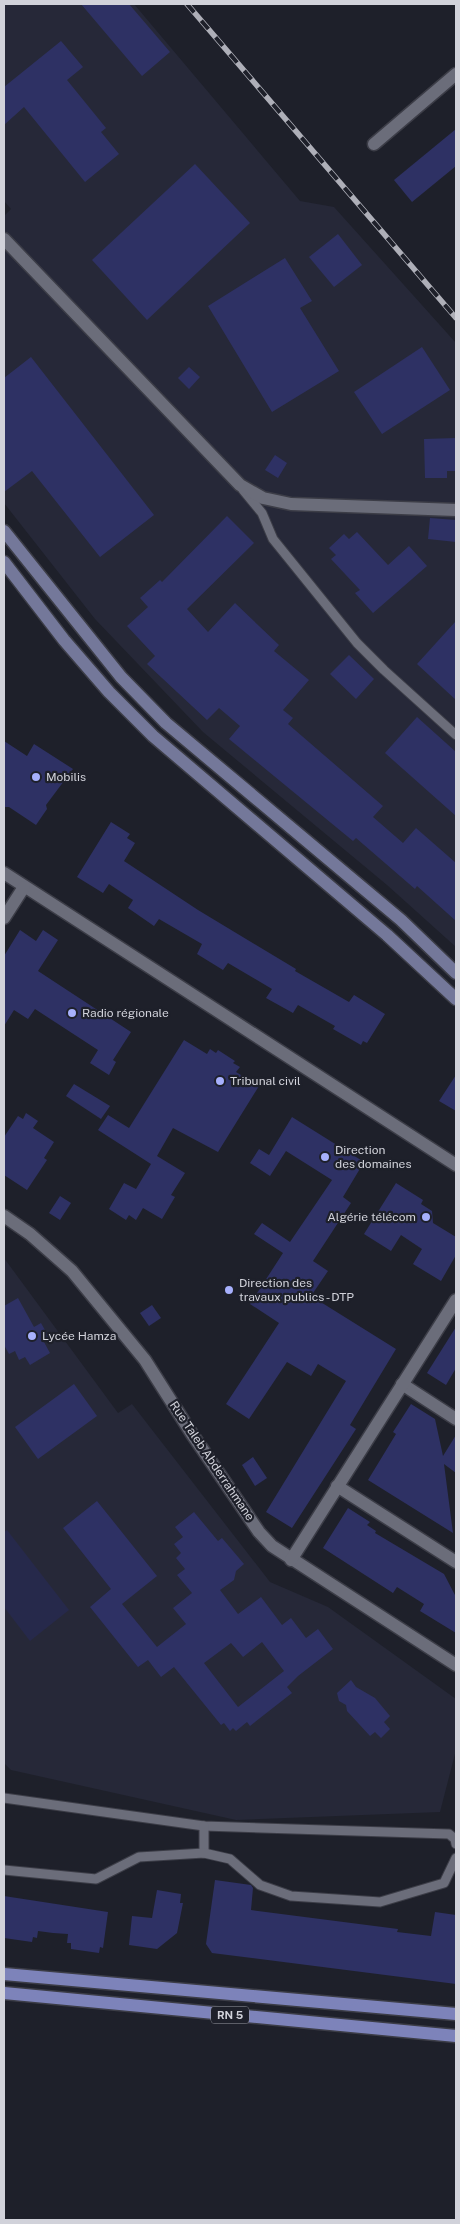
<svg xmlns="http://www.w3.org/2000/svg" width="460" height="2224" font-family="'Public Sans',sans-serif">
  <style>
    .built { fill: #262838 }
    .green { fill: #26294b }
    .building { fill: #2e3164; fill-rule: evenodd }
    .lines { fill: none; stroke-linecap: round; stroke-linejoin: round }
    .lane-casing { stroke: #3c3d47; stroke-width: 11 }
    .street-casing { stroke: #3c3d47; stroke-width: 15 }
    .secondary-casing { stroke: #3c3d47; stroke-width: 15 }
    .primary-casing { stroke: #3c3d47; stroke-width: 15 }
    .lane { stroke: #6b6d7a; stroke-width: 9 }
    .street { stroke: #6b6d7a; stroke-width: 12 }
    .secondary { stroke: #74789a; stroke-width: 12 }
    .primary { stroke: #7d83ba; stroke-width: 12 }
    .rail-casing { stroke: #aeafb8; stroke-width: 5.5 }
    .rail { stroke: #1e202a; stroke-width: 4; stroke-dasharray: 11; stroke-linecap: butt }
    .poi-dot { fill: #a7b0fc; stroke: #1e202a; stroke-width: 2 }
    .labels { text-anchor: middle; stroke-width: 4.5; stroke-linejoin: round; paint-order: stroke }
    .shield { fill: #1e202a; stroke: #9b9da5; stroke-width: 1 }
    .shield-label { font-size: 11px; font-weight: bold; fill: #d1d2da }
    .poi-label { font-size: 12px; fill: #d1d2da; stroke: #1e202a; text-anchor: start }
    .street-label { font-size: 12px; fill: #d1d2da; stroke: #1e202a }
  </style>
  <rect width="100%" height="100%" fill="#1e202a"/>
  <g class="built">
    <path d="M4,4H134L300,201L334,207L456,343V947L387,885L203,732L95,619L4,503V216L11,209L4,201Z"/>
    <path d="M4,1258L118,1413L132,1404L270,1582L328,1607L456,1699V1750L440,1812L236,1820L11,1770L4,1763Z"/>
  </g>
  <path class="green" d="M7,1530L69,1610L30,1641L4,1607V1532Z"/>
  <g class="building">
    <path d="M81,4H129L170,52L142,76Z"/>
    <path d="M61,41L83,67L67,80L106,128L101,132L119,154L85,182L24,107L4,125V87Z"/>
    <path d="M456,129V166L412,202L394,180Z"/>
    <path d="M195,164L250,223L147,320L92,260Z"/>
    <path d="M338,234L362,265L334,287L309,257Z"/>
    <path d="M285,258L312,301L300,308L339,371L272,412L208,306Z"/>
    <path d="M422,347L450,390L382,434L354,392Z"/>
    <path d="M31,357L154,515L100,557L32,471L4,492V378Z"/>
    <path d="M189,367L200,377L189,389L178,378Z"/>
    <path d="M456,438V471H447V478H425L424,439Z"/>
    <path d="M275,455L287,463L278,478L265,470Z"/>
    <path d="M227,516L254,543L187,609L208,632L235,603L279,645L274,651L309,680L283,710L293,718L288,724L383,806L373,817L403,843L416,828L456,863V921L417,886L415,889L356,838L353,841L229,739L240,726L219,708L207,720L147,664L155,656L127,626L148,607L140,598L160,580L162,582Z"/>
    <path d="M430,518L456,520V542L428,539Z"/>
    <path d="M357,532L388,565L409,546L427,566L373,613L355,593L360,590L331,559L336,555L329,548L344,534L349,539Z"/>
    <path d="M456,621V700L417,664Z"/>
    <path d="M349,655L374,679L356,699L330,674Z"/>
    <path d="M417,717L456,752V816L385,753Z"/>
    <path d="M4,741L27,756L34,744L73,769L46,805L47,809L36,825L9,807H4Z"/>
    <path d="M111,822L130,834L127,838L135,843L124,861L198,910L296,969L295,971L349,1002L354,995L385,1014L367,1043L363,1041L361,1045L333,1029L335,1026L298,1005L293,1013L266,998L272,989L228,963L223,970L197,954L202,944L159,919L154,926L128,908L133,900L109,884L103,893L77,877Z"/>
    <path d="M20,930L36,941L43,930L58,940L38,971L131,1032L113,1060L116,1062L109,1075L90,1063L98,1050L35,1009L28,1019L14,1010L4,1026V956Z"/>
    <path d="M184,1040L207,1054L210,1049L216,1053L218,1050L235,1061L233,1063L240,1067L236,1072L259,1086L218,1152L173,1128L157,1156L185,1173L171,1195L175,1197L162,1219L143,1208L136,1220L129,1215L126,1220L109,1209L124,1183L136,1189L151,1164L98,1130L108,1115L129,1128Z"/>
    <path d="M456,1075V1111L439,1101Z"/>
    <path d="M74,1084L110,1106L101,1119L66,1096Z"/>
    <path d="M26,1113L38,1121L33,1128L54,1142L44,1158L47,1160L27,1190L4,1175V1137L18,1116L23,1119Z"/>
    <path d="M292,1117L364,1162L343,1197L351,1203L313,1261L328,1271L311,1296L396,1349L350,1425L356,1429L292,1528L266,1512L346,1381L318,1364L311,1376L287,1362L249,1419L226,1404L279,1323L250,1304L283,1253L254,1234L262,1223L290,1242L332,1180L286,1151L270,1176L250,1163L259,1149L269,1155Z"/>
    <path d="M396,1183L423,1200L421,1204L432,1211L433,1223L456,1237V1255L441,1281L413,1264L422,1249L401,1235L391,1251L364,1234Z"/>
    <path d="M60,1196L71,1203L60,1220L49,1213Z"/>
    <path d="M18,1298L34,1327L41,1323L50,1339L44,1342L50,1353L30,1365L25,1357L19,1360L15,1351L9,1354L4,1345V1306Z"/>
    <path d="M152,1305L161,1318L149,1326L140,1313Z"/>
    <path d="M456,1327V1368L446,1385L427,1373Z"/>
    <path d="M74,1384L97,1416L38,1459L15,1427Z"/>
    <path d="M411,1404L435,1419L443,1456L456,1435V1473L444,1464L453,1533L368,1480L396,1434L393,1432Z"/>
    <path d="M253,1457L267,1478L255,1486L242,1465Z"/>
    <path d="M97,1501L157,1576L122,1604L157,1647L186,1624L173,1608L192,1593L177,1575L185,1569L176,1558L181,1553L174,1544L183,1537L175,1527L194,1512L218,1541L222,1538L244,1564L236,1571L234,1580L220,1590L238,1614L261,1597L282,1625L291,1618L306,1638L318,1629L333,1649L298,1676L287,1687L292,1693L250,1726L247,1722L236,1731L233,1728L230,1731L224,1723L221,1725L174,1667L161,1677L148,1660L138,1667L90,1607L111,1589L63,1528ZM262,1642L284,1671L238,1707L204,1663L231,1643L243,1657Z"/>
    <path d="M348,1508L370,1522L367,1525L376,1531L375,1533L444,1574L456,1597V1633L420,1611L424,1604L397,1587L393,1593L323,1548Z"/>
    <path d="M351,1680L356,1687L375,1698L390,1716L384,1722L390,1729L381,1738L375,1732L370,1736L347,1711L346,1705L339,1701L337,1693Z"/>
    <path d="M215,1880L251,1885L253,1888L251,1910L398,1929L397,1932L431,1936L435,1912L456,1915V1984L212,1953L206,1944Z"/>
    <path d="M157,1890L181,1894L180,1903H183L177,1933L157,1949L129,1945L132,1916L152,1918Z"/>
    <path d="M4,1896L108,1912L103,1948L100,1947L99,1953L71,1949V1943H67L68,1934L53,1933L38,1931L37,1938L33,1937L32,1942L4,1938Z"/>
  </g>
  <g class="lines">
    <g class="lane-casing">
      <g id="lane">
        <path d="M243,490L262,513L273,539L357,643L384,670L456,735"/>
        <path d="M4,1798L204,1826L449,1834L455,1839L456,1844"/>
        <path d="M204,1853V1826"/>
        <path d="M4,1870L96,1879L139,1857L204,1853L230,1859L260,1885L291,1896L380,1902L444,1883L456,1858"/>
      </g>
    </g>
    <g class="street-casing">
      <g id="street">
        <path d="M374,144L456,74"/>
        <path d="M4,239L240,485L263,498L291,504L456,510"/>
        <path d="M4,873L456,1165"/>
        <path d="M4,918L24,887"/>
        <path d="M4,1216L30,1234L72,1271L145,1360L192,1434L259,1532L272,1546L456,1665"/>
        <path d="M402,1384L456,1419"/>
        <path d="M337,1486L456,1562"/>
        <path d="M291,1560L456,1300"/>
      </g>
    </g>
    <g class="secondary-casing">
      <g id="secondary">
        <path d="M4,531L121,677L166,723L401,920L456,973"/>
        <path d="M4,562L64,640L109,692L153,736L387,935L456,999"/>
      </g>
    </g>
    <g class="primary-casing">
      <g id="primary">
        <path d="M4,1974L456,2014"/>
        <path d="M4,1993L456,2036"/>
      </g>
    </g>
    <use href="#lane" class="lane"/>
    <use href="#street" class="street"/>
    <use href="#secondary" class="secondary"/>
    <use href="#primary" class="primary"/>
    <g class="rail-casing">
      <path id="rail" d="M187,4L456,318"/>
    </g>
    <use href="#rail" class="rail"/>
  </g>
  <g class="poi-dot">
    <circle cx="36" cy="777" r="5"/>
    <circle cx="72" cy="1013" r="5"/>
    <circle cx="220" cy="1081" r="5"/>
    <circle cx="325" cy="1157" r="5"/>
    <circle cx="426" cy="1217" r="5"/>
    <circle cx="229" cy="1290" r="5"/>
    <circle cx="32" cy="1336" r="5"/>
  </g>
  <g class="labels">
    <rect class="shield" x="211" y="2006.5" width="38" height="17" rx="4"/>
    <g class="shield-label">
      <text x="230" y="2019">RN 5</text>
    </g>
    <g class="poi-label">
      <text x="46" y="781">Mobilis</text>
      <text x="82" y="1017">Radio régionale</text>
      <text x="230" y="1085">Tribunal civil</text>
      <text x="335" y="1154">Direction<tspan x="335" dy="14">des domaines</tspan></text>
      <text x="416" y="1221" text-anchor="end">Algérie télécom</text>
      <text x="239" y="1287">Direction des<tspan x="239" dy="14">travaux publics - DTP</tspan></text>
      <text x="42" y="1340">Lycée Hamza</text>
    </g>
    <g class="street-label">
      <text transform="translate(212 1461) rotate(56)" y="4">Rue Taleb Abderrahmane</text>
    </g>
  </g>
  <rect width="460" height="2224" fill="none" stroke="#d1d2da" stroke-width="10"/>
</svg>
